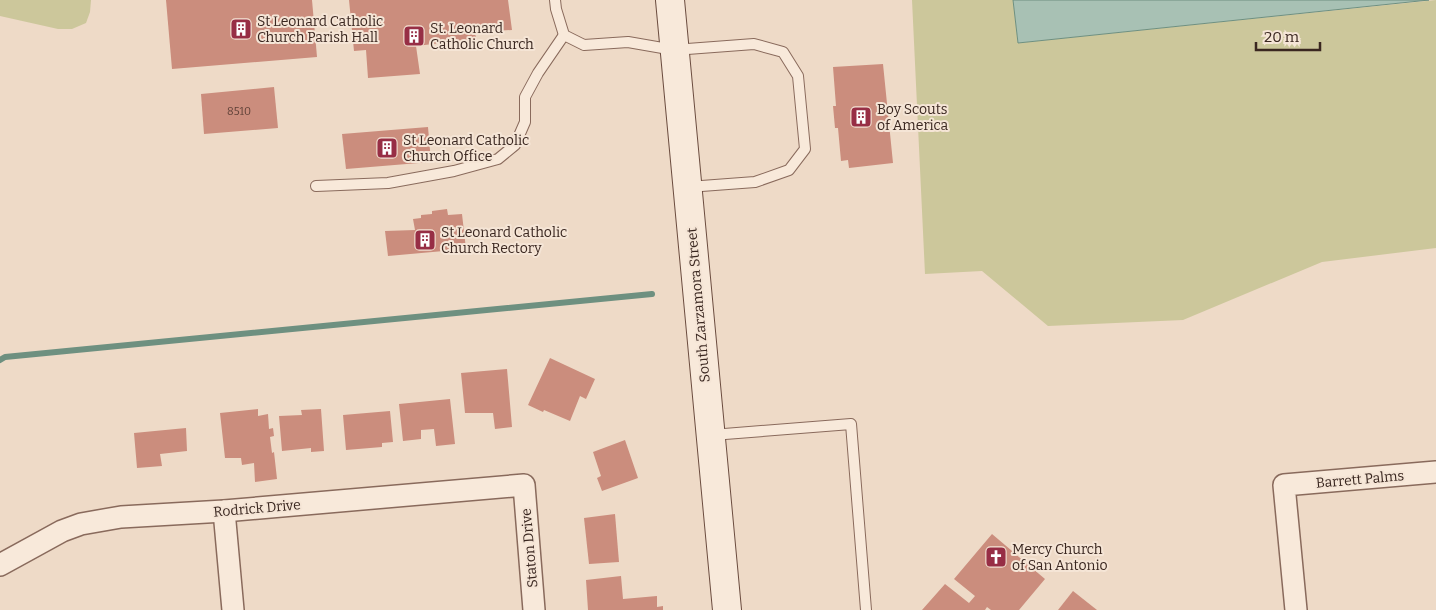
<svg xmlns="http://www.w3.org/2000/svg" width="1436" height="610" font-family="Bitter,serif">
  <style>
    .green { fill: #ccc79b }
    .water { fill: #a8c1b4; stroke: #6e9080 }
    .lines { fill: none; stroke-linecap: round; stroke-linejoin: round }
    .stream { stroke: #6e9080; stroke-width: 6 }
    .building { fill: #cb8d7d }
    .lane-casing { stroke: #896a5c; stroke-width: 12 }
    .street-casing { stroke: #896a5c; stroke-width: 24 }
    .secondary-casing { stroke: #6b4c3f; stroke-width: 30 }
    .lane { stroke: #f8e9da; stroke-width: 10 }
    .street { stroke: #f8e9da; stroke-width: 21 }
    .secondary { stroke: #f8e9da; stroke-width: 28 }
    .labels { text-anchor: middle; stroke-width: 4; stroke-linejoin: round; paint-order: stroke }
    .number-label { font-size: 11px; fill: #5e4037 }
    .poi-label { font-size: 14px; fill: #3a2720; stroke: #f5e5d6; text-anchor: start }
    .street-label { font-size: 14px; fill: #3a2720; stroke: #f5e5d6 }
  </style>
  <rect width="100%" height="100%" fill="#eedac7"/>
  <g class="green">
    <path d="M0,0H91L90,12L86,23L72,29H58L0,16Z"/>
    <path d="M912,0H1013L1018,43L1436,0V248L1322,262L1183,320L1048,326L982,271L925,274Z"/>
  </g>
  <path class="water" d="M1013,0H1429L1018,43Z"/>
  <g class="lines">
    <path class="stream" d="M0,360L5,357L652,294"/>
  </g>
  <g class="building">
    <path d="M166,0H312L317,57L172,69Z"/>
    <path d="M349,0H508L512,30L475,32L476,39L416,46L420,74L368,78L366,50L354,51Z"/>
    <path d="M883,64L893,163L849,168L848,160L841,161L838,128H835L833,106H836L833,67Z"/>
    <path d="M274,87L278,128L204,134L201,94Z"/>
    <path d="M428,127L431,162L346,169L342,134Z"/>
    <path d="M447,209L448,215L462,214L466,249L388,256L385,231L415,230L413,219L421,218V215L432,214V211Z"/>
    <path d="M550,358L595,379L586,399L580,396L570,421L544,410L543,412L528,405Z"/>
    <path d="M507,369L512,427L495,429L493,413H465L461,373Z"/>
    <path d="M450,399L455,444L436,446L434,429L421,430V439L403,441L399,404Z"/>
    <path d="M258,409V416L268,414L269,429L273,428L274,436L270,437L272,453L274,452L277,479L255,482L254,463L242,465L241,458H225L220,413Z"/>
    <path d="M321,409L324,451L311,452V448L282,451L279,416L302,415L301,410Z"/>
    <path d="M390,411L393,442L382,443V447L346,450L343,415Z"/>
    <path d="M186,428L187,451L160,454L162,466L137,468L134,433Z"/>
    <path d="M625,440L638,478L602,491L597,478L601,476L593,452Z"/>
    <path d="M615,514L619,562L589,564L584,518Z"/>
    <path d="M992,534L1045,579L1019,610H991L987,607L985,610H922L945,584L969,603L975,596L954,579Z"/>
    <path d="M621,576L623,599L657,596V607L663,606V610H588L586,580Z"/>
    <path d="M1073,591L1097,610H1058Z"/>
  </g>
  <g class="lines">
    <g class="lane-casing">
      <g id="lane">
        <path d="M555,0L556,9L564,35L584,45L628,42L674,50L754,44L783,52L798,76L805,149L789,170L755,182L688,187"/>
        <path d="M316,186L388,183L454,171L498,159L515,145L525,122V97L538,73L564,35"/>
        <path d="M712,435L851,424L866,610"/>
      </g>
    </g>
    <g class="street-casing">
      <g id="street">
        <path d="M224,511L233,610"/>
        <path d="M0,565L62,531L81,524L121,517L224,511L524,485L534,610"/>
        <path d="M1296,610L1284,485L1436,472"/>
      </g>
    </g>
    <g class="secondary-casing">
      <path id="secondary" d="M670,0L727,610"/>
    </g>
    <use href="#lane" class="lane"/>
    <use href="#street" class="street"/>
    <use href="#secondary" class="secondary"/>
  </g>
  <defs>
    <g id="building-square" transform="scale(1.125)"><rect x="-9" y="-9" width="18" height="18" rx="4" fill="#972e45" stroke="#f5e5d6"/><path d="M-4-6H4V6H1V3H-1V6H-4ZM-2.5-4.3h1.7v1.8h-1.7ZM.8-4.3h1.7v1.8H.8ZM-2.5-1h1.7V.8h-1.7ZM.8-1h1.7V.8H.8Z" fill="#fff"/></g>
    <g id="church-square" transform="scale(1.125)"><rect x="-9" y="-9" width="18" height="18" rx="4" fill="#972e45" stroke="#f5e5d6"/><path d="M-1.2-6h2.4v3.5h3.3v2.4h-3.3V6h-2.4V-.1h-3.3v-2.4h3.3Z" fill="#fff"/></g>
  </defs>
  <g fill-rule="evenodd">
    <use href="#building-square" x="241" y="29"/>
    <use href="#building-square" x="414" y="36"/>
    <use href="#building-square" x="861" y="117"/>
    <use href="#building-square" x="387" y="148"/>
    <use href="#building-square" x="425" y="240"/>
    <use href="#church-square" x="996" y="557"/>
  </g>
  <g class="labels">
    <g class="number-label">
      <text x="239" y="115">8510</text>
    </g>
    <g class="poi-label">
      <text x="257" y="26">St Leonard Catholic<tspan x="257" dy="16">Church Parish Hall</tspan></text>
      <text x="430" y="33">St. Leonard<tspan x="430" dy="16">Catholic Church</tspan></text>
      <text x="877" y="114">Boy Scouts<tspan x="877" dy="16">of America</tspan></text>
      <text x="403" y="145">St Leonard Catholic<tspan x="403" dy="16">Church Office</tspan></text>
      <text x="441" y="237">St Leonard Catholic<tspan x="441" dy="16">Church Rectory</tspan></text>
      <text x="1012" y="554">Mercy Church<tspan x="1012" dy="16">of San Antonio</tspan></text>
    </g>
    <g class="street-label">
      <text transform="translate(698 305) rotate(-95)" y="5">South Zarzamora Street</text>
      <text transform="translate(1360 479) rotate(-5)" y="5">Barrett Palms</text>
      <text transform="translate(257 508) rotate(-5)" y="5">Rodrick Drive</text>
      <text transform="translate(529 548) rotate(-95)" y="5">Staton Drive</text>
    </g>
  </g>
  <path d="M1256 42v8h64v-8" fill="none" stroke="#3a2720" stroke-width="2.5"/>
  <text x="1264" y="42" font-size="15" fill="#3a2720" stroke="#f5e5d6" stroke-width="4" paint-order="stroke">20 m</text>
</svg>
